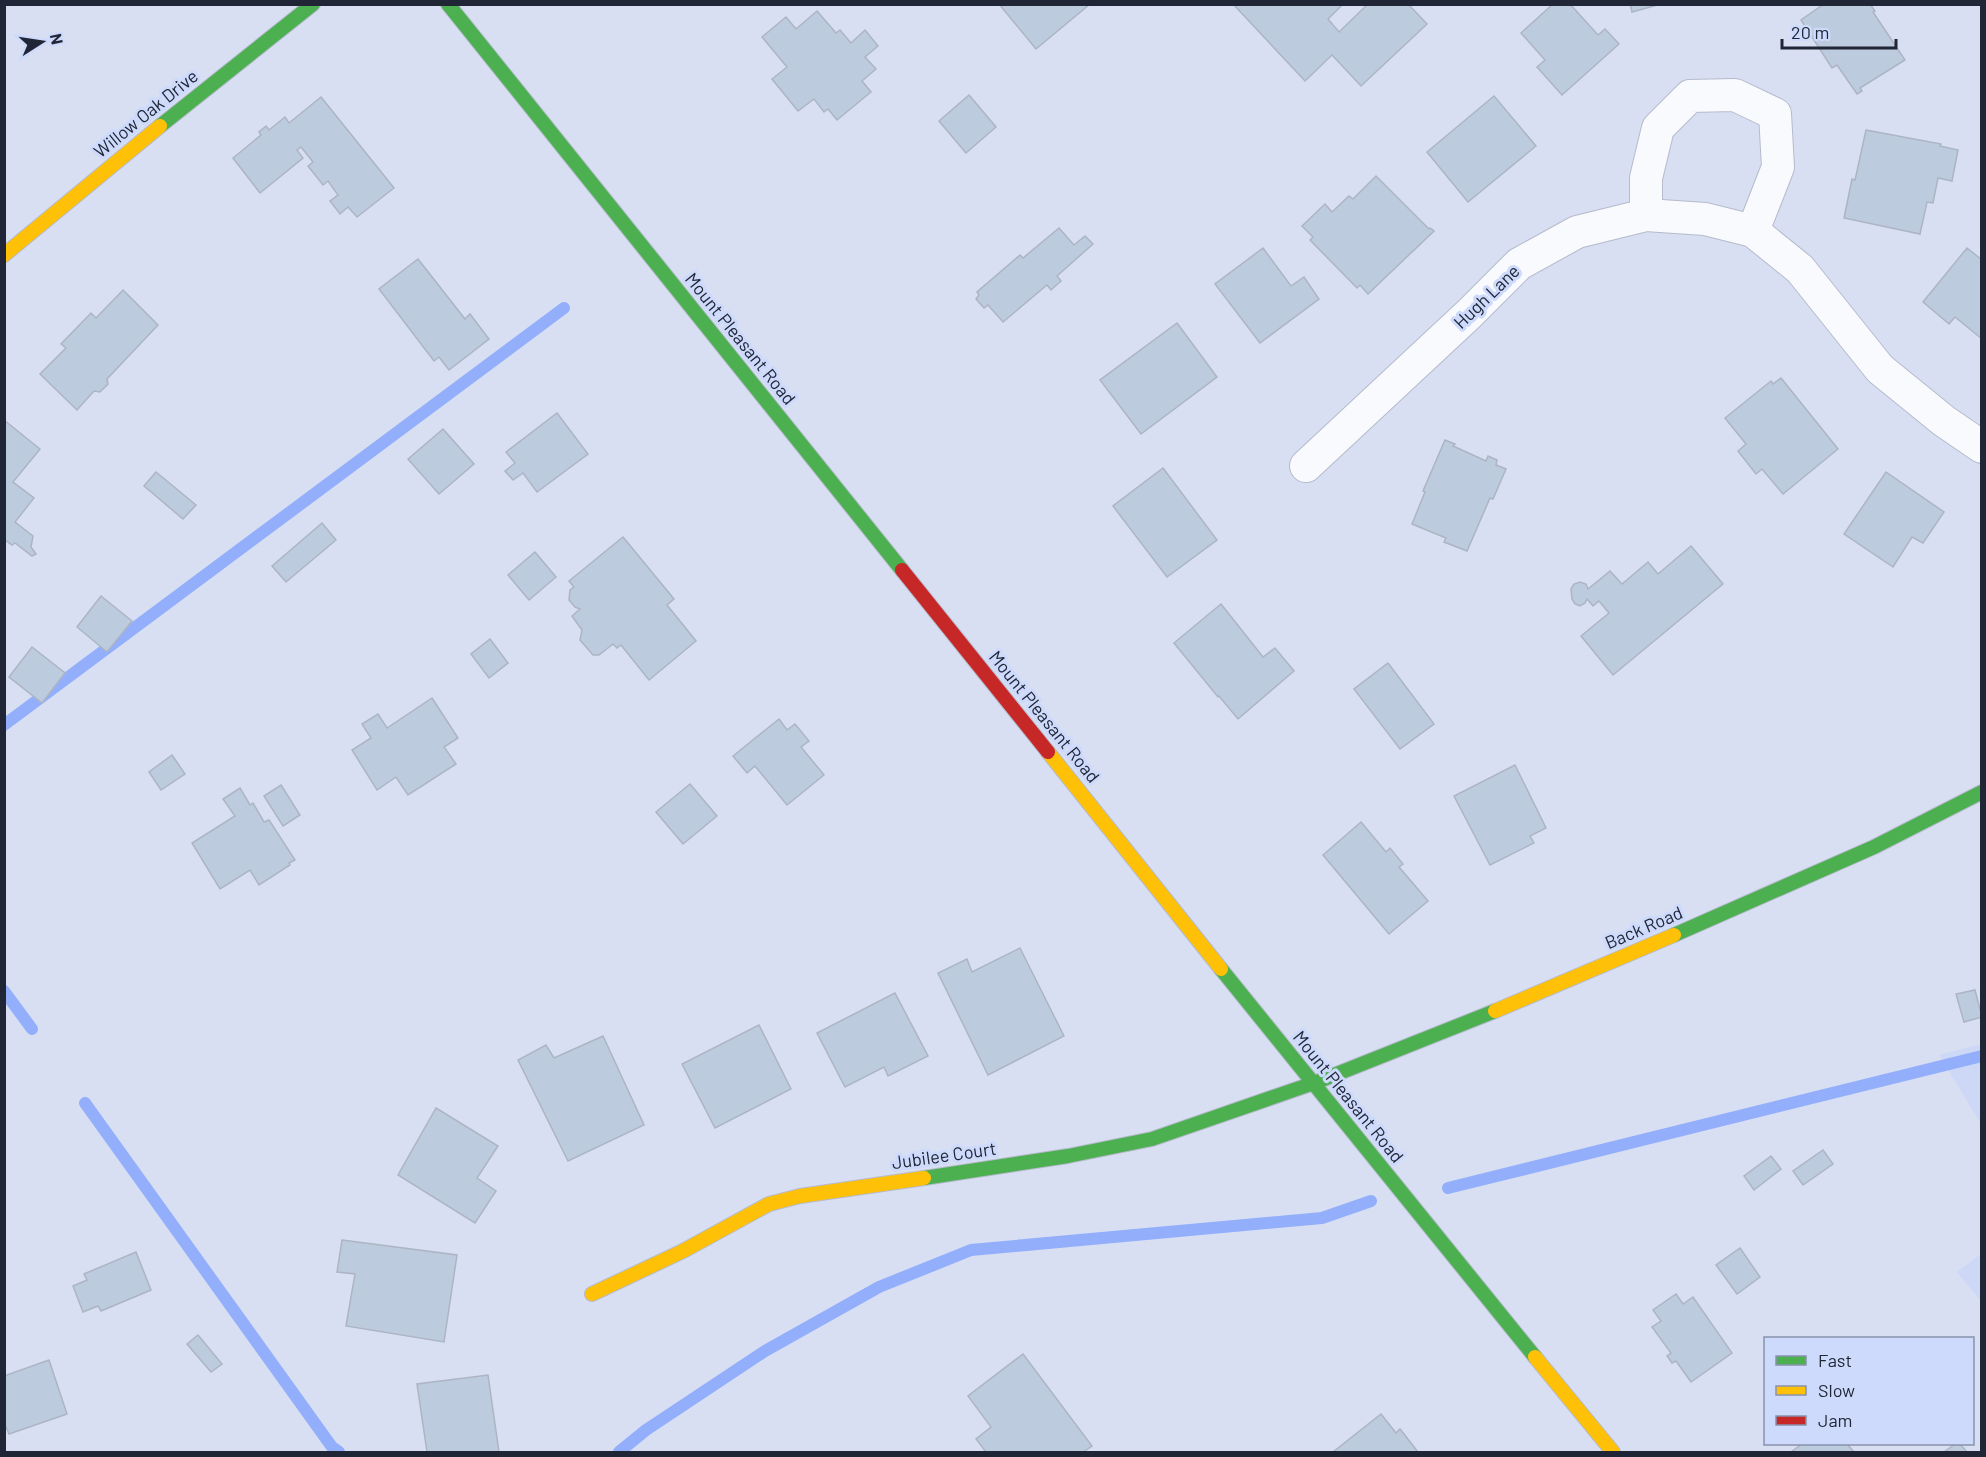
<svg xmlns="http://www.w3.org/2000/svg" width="1986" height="1457" font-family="Barlow,sans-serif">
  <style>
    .built { fill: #ccd8f6 }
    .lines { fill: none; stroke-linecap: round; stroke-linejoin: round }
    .stream { stroke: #93aefb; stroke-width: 12 }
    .building { fill: #bdcbde; stroke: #acb5c4; stroke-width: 1.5 }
    .street-casing { stroke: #b5bbcc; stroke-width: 34 }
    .fast-casing { stroke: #b5bbcc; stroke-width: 16 }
    .slow-casing { stroke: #b5bbcc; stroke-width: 16 }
    .jam-casing { stroke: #b5bbcc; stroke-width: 16 }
    .street { stroke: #f9fafd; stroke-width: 32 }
    .fast { stroke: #4caf50; stroke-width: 14 }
    .slow { stroke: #ffc107; stroke-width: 14 }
    .jam { stroke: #c62828; stroke-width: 14 }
    .labels { text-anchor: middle; stroke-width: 6; stroke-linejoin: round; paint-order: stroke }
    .street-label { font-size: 18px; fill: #202635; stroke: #cddafc }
  </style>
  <rect width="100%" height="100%" fill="#d8dff2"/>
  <g class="built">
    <path d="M1981,1044H1982L1981,1124L1939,1055Z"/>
    <path d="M1981,1254V1301L1957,1272Z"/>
  </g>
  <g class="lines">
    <g class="stream">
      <path d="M4,725L564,308"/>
      <path d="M4,991L32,1029"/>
      <path d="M85,1103L332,1447L339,1452"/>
      <path d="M1448,1188L1982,1056"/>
      <path d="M619,1452L646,1430L765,1351L879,1287L971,1250L1322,1218L1371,1201"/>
    </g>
  </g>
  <g class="building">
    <path d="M999,4H1090L1036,49Z"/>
    <path d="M1233,4H1343L1328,19L1339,32L1368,4H1408L1427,24L1361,86L1332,55L1305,81Z"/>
    <path d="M1553,4H1570L1598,35L1605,29L1619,44L1562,95L1537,67L1545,60L1521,33Z"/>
    <path d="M1630,4H1661L1632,12Z"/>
    <path d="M1824,4H1870L1875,11L1873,12L1905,60L1860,88L1862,91L1857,94L1837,65L1832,68L1801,20Z"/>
    <path d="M817,11L836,33L840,30L851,43L865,30L878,46L865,57L876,69L862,81L871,92L837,120L828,109L824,112L814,99L798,111L772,79L787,67L762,37L786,17L796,29Z"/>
    <path d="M969,95L996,127L966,153L939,121Z"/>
    <path d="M1494,96L1536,146L1468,202L1427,152Z"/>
    <path d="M321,97L394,188L357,217L348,207L340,214L330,201L338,195L328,181L323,185L308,166L313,162L301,147L297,150L303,158L260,193L233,158L261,135L259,132L266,126L269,130L285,117L289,123Z"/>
    <path d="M1866,130L1941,144L1940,146L1958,150L1952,181L1938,178L1933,203L1927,202L1920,234L1844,218L1852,179L1855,180Z"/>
    <path d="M1376,176L1429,229L1430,228L1434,231L1368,294L1360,285L1357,288L1310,240L1313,237L1302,226L1325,204L1332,212L1349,196L1353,199Z"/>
    <path d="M1059,228L1074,245L1085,236L1093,244L1057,276L1061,281L1051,290L1047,285L1003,322L988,305L984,308L976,299L979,295L977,292L1020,255L1023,258Z"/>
    <path d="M1263,248L1291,286L1304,277L1319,299L1260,343L1215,284Z"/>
    <path d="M1967,248L1982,260V339L1955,317L1949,324L1923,302Z"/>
    <path d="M418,259L465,319L470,314L489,339L449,370L439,357L434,361L379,289Z"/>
    <path d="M123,290L158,325L107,379L108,384L100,392L94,391L77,410L40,374L66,348L61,344L91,313L96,318Z"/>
    <path d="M1177,323L1217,377L1141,434L1100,380Z"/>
    <path d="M1781,378L1838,449L1783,494L1762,469L1756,474L1738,451L1746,444L1725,418L1771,381L1773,384Z"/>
    <path d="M557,413L588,454L537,492L523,473L513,480L505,471L515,463L506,452Z"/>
    <path d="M4,420L40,449L13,482L34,498L15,522L33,536L31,547L36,554L32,556L15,543L12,545L4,539Z"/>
    <path d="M443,429L474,464L439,494L408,459Z"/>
    <path d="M1445,440L1455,444L1453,446L1486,461L1488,456L1497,460L1496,465L1506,469L1493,499L1490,498L1467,551L1444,542L1446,538L1412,524L1425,492L1423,491Z"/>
    <path d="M1163,468L1217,540L1167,577L1113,506Z"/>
    <path d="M156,472L196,505L183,519L144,486Z"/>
    <path d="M1886,472L1944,512L1923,543L1912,537L1893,567L1844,534Z"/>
    <path d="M322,523L336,540L286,582L272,566Z"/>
    <path d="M623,537L674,599L667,605L696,641L649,680L621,645L617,648L613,644L599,655H593L580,640L582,630L572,616L580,609L575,607L569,600L570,590L574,587L569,581Z"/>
    <path d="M1691,546L1723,584L1613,675L1581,636L1609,613L1599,601L1593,606L1587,599L1585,603L1580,606L1575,604L1572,599L1571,589L1574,584L1580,582L1586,584L1588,589L1610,571L1622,584L1648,562L1658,574Z"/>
    <path d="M535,552L556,577L529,600L508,575Z"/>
    <path d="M101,596L132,621L107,652L77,627Z"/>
    <path d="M1221,604L1263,657L1275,648L1294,671L1238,719L1219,696L1218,697L1174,643Z"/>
    <path d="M490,639L508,663L489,678L471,654Z"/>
    <path d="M32,647L65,673L42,703L9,677Z"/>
    <path d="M1388,663L1434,724L1400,749L1354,689Z"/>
    <path d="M432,698L458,738L444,747L456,764L408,795L396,777L377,790L352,750L371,738L362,724L378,714L387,728Z"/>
    <path d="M779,719L787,730L795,724L809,741L801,747L824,775L787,805L755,766L747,773L733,756Z"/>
    <path d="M172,755L185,774L161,790L149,772Z"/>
    <path d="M1515,765L1546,828L1530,836L1534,843L1490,865L1454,796Z"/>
    <path d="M690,784L717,816L683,844L656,812Z"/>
    <path d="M281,785L300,815L283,826L264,796Z"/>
    <path d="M240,788L250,805L253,803L264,822L269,820L295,860L289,863L290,865L259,885L250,870L220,889L192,843L235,816L223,799Z"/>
    <path d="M1361,822L1386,852L1390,848L1403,864L1399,867L1428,901L1389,934L1323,855Z"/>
    <path d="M1020,948L1064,1036L988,1075L938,973L967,959L972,972Z"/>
    <path d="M1975,990L1982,1017L1964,1022L1956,994Z"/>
    <path d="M895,993L928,1056L888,1076L884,1067L845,1087L817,1033Z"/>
    <path d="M759,1025L791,1089L715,1128L682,1064Z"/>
    <path d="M603,1036L644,1125L568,1161L518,1060L546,1045L554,1058Z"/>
    <path d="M436,1108L498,1146L477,1178L496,1191L475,1223L398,1175Z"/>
    <path d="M1823,1150L1833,1164L1803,1185L1793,1171Z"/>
    <path d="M1771,1156L1781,1169L1754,1190L1744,1176Z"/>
    <path d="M342,1240L457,1255L444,1342L346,1326L355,1274L337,1272Z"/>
    <path d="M1740,1248L1760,1277L1737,1294L1716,1265Z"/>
    <path d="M136,1252L151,1290L101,1311L98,1306L83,1312L73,1286L87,1280L84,1274Z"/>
    <path d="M1676,1294L1683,1304L1693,1297L1732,1353L1691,1382L1676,1361L1672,1363L1667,1356L1671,1353L1652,1327L1661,1321L1653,1310Z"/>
    <path d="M198,1335L222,1364L211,1372L187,1344Z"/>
    <path d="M1023,1354L1092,1446L1083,1452H986L976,1439L991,1427L968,1396Z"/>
    <path d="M49,1360L67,1414L9,1434L4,1422V1376Z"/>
    <path d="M488,1375L499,1452H427L417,1384Z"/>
    <path d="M1381,1414L1396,1433L1400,1429L1418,1452H1333Z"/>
    <path d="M1802,1444H1847L1854,1452H1791Z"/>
    <path d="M1955,1444H1960L1967,1452H1944Z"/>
  </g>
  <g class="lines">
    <g class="street-casing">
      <g id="street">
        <path d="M1646,215V178L1658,128L1690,96L1735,95L1775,114L1778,167L1753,231"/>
        <path d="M1306,466L1469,314L1519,264L1577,232L1646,215L1705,219L1753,231L1800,269L1880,369L1944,421L1982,447"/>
      </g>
    </g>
    <g class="fast-casing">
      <g id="fast">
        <path d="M448,4L902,570"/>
        <path d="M160,126L313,4"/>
        <path d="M1674,935L1874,847L1982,792"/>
        <path d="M1221,969L1535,1357"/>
        <path d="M924,1178L1068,1156L1152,1139L1314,1083L1495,1011"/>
      </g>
    </g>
    <g class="slow-casing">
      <g id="slow">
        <path d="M4,255L160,126"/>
        <path d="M1048,752L1221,969"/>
        <path d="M1495,1011L1674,935"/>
        <path d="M592,1294L683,1251L769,1204L800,1196L924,1178"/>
        <path d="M1535,1357L1613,1452"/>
      </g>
    </g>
    <g class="jam-casing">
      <path id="jam" d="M902,570L1048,752"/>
    </g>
    <use href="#street" class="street"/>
    <use href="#fast" class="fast"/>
    <use href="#slow" class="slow"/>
    <use href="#jam" class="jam"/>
  </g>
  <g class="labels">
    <g class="street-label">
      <text transform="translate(146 114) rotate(-39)" y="6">Willow Oak Drive</text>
      <text transform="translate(1487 297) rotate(-44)" y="6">Hugh Lane</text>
      <text transform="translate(740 339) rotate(51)" y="6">Mount Pleasant Road</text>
      <text transform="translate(1044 717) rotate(51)" y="6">Mount Pleasant Road</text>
      <text transform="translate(1644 928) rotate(-23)" y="6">Back Road</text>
      <text transform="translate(1348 1097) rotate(51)" y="6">Mount Pleasant Road</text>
      <text transform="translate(944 1156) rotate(-8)" y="6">Jubilee Court</text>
    </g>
  </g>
  <rect width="1986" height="1457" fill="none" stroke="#202635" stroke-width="12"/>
  <rect x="1764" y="1337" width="210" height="108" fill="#cddafc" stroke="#8892ac" stroke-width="1.5"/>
  <rect x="1776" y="1356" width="30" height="9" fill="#4caf50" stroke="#8892ac" stroke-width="1.5"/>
  <text x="1818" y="1367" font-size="18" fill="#202635">Fast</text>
  <rect x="1776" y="1386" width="30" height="9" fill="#ffc107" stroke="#8892ac" stroke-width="1.5"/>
  <text x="1818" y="1397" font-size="18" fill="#202635">Slow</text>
  <rect x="1776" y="1416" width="30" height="9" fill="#c62828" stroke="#8892ac" stroke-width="1.5"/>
  <text x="1818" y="1427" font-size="18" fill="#202635">Jam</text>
  <g transform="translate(42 42) rotate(78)" stroke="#cddafc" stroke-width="4.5" paint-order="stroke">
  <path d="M0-4.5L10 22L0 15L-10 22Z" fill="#202635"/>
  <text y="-9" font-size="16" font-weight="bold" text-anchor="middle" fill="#202635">N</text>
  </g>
  <path d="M1782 39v9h114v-9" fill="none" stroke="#202635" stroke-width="3"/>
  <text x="1791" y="39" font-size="18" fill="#202635" stroke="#cddafc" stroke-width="4.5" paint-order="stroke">20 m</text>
</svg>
